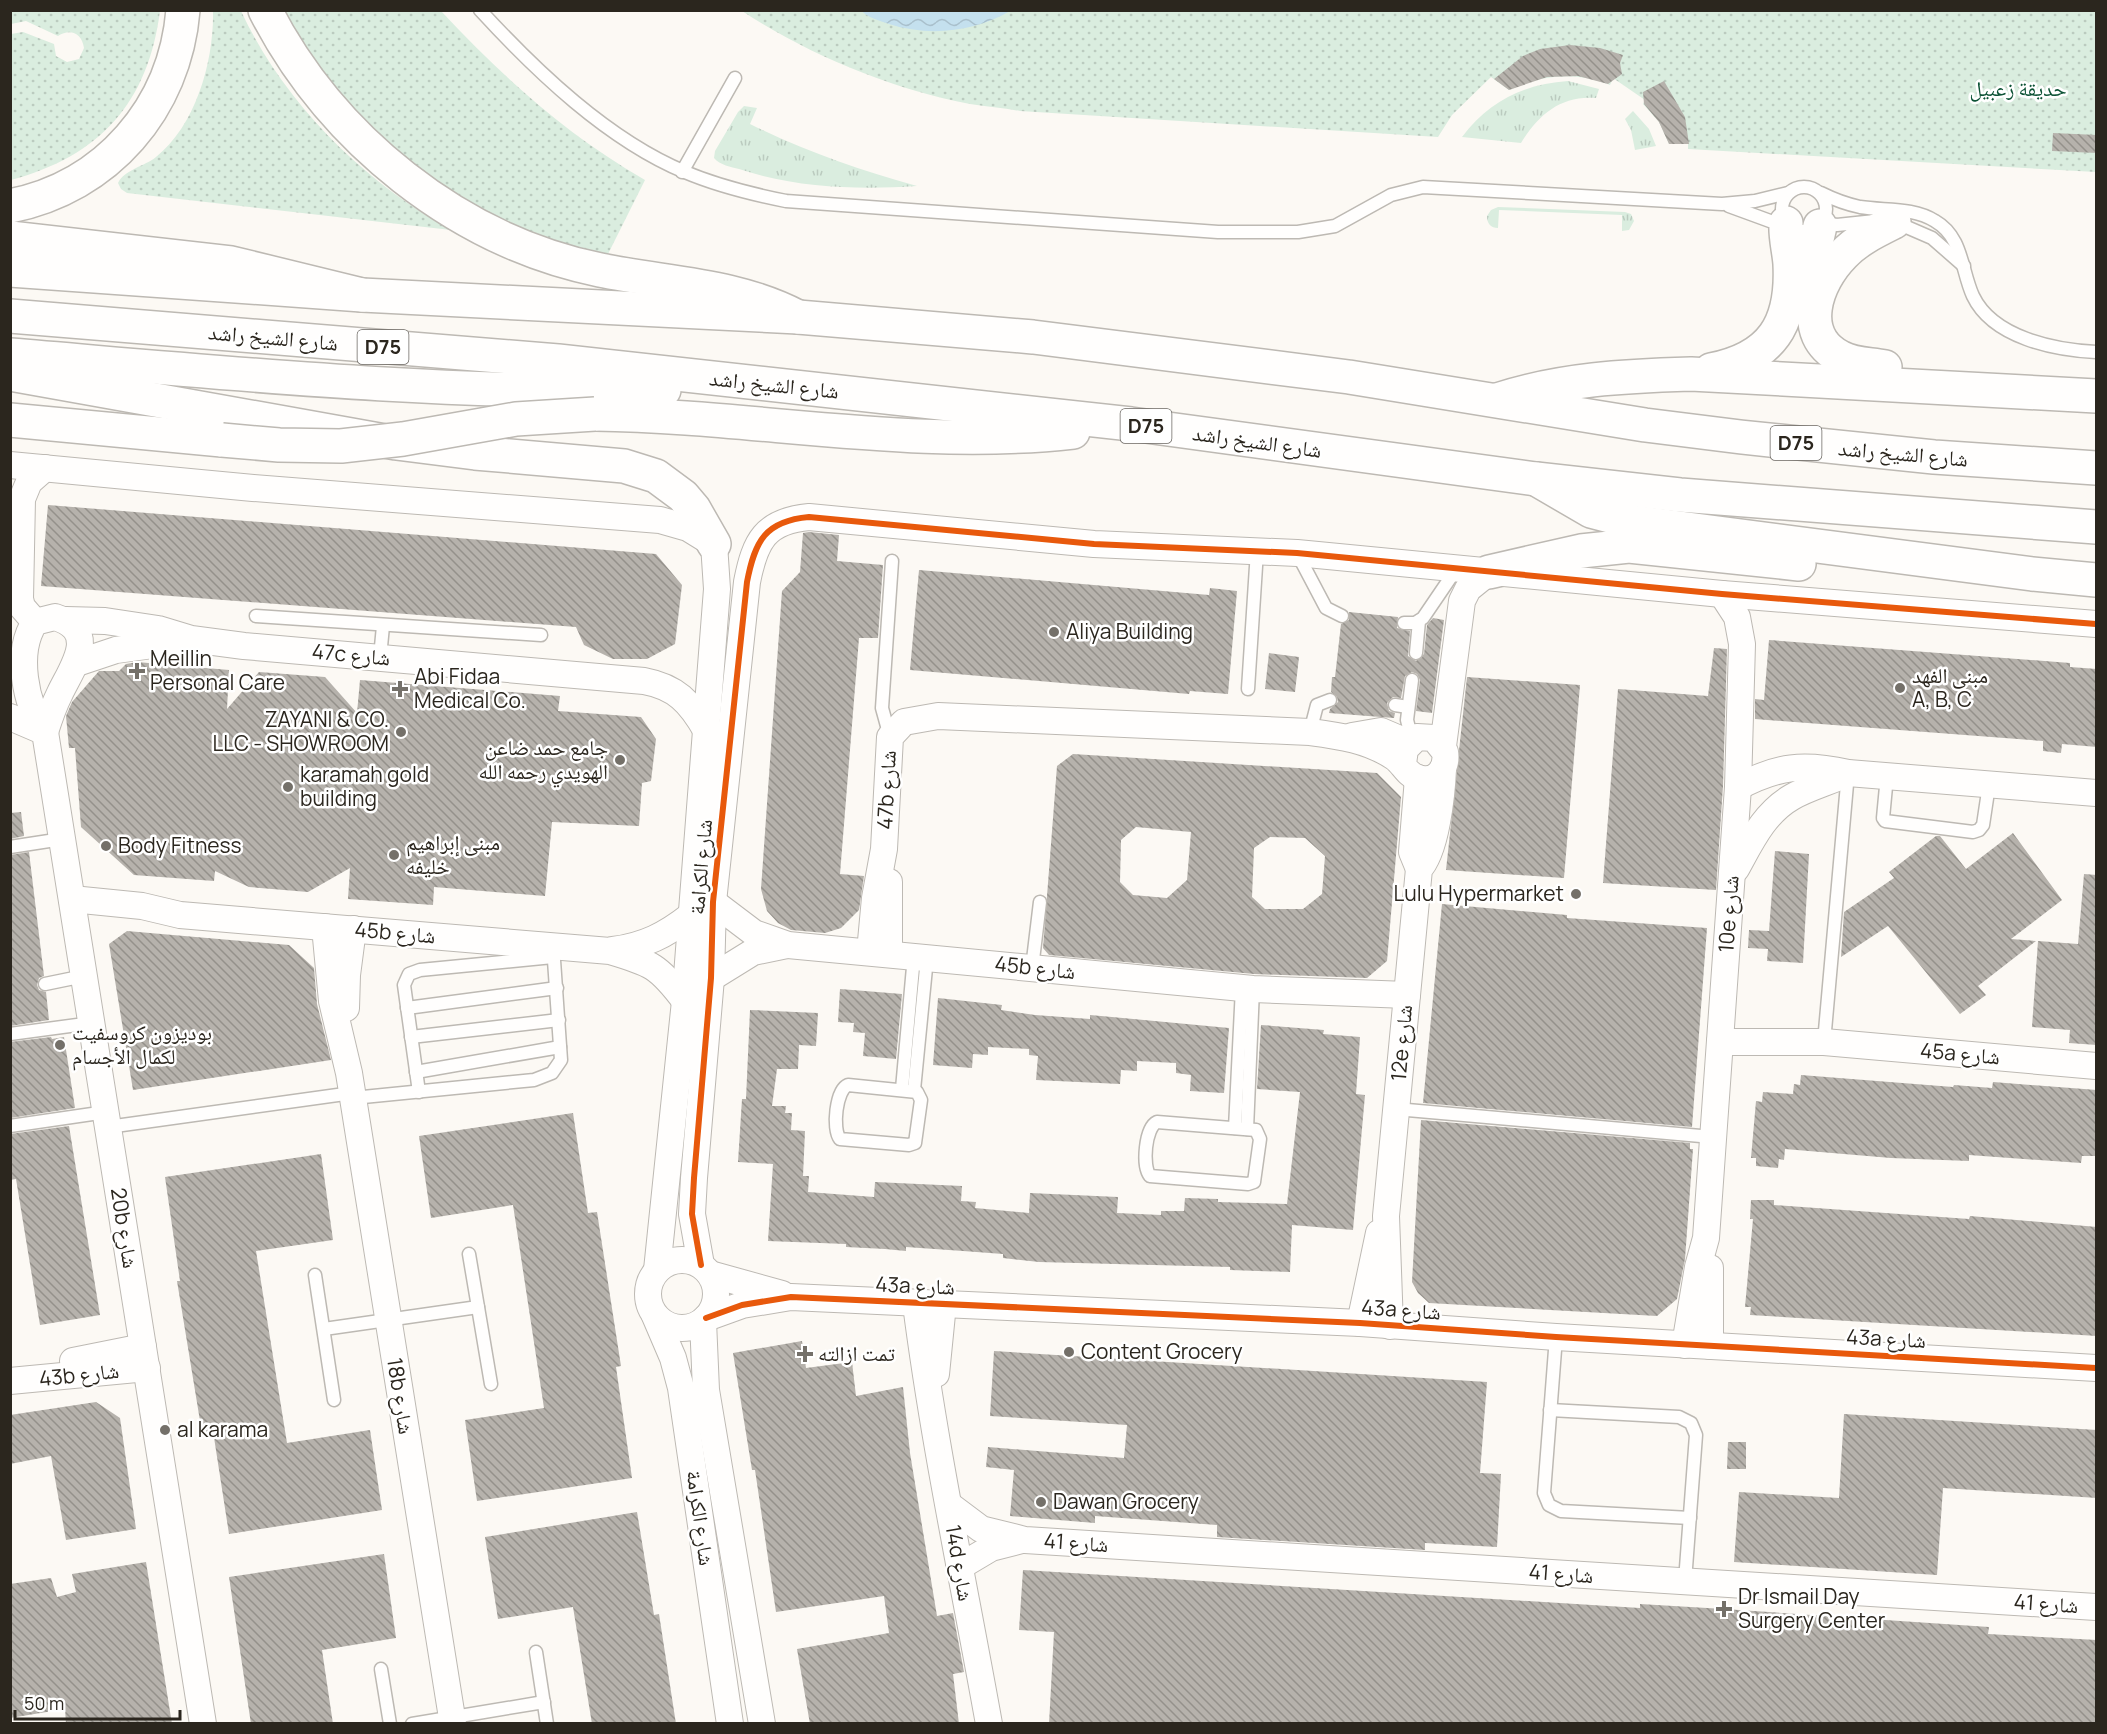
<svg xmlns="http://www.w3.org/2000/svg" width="2107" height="1734" font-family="Manrope,'Noto Naskh Arabic',sans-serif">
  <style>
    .grass { fill: url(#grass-tufts) }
    .park { fill: url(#park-dots) }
    .water { fill: url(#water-waves) }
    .building { fill: url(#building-back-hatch); fill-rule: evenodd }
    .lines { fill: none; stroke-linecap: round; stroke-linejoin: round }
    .service-casing { stroke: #bdb9b3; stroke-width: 15 }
    .minor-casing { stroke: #bdb9b3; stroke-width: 28 }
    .primary-casing { stroke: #bdb9b3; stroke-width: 36 }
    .trunk-casing { stroke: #bdb9b3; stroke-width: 36 }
    .motorway-casing { stroke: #bdb9b3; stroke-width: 36 }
    .service { stroke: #fffefd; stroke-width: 12 }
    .minor { stroke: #fffefd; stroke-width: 26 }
    .primary { stroke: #fffefd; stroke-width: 33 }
    .trunk { stroke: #fffefd; stroke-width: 33 }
    .motorway { stroke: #fffefd; stroke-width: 33 }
    .trunk-bridge-casing { stroke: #bdb9b3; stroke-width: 36; stroke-linecap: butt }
    .trunk-bridge { stroke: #fffefd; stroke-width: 33 }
    .cycleway-casing { stroke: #fff; stroke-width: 10 }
    .cycleway { stroke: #e8590c; stroke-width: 6 }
    .poi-dot { fill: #747069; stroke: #fff; stroke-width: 2 }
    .labels { text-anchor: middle; stroke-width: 5; stroke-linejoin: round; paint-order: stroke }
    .shield { fill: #fff; stroke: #6b6762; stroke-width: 1.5 }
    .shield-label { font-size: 20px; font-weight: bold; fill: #2b261e }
    .park-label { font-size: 21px; fill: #0d5336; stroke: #fff }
    .street-label { font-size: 21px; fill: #2b261e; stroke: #fff }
    .poi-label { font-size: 21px; fill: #2b261e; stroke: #fff; text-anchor: start }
  </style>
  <defs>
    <pattern id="grass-tufts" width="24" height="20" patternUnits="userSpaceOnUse" patternTransform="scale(1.5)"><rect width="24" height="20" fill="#daeddf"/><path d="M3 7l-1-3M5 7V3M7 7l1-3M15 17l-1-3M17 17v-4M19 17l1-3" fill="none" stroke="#bbcbbf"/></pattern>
    <pattern id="park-dots" width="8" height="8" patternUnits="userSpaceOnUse" patternTransform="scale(1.5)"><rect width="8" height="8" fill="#daeddf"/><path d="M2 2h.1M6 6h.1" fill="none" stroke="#bbcbbf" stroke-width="1.8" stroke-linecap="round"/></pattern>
    <pattern id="water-waves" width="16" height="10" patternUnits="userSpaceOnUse" patternTransform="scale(1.5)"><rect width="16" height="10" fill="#c4e0ee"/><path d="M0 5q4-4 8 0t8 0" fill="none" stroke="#a9c0cc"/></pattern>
    <pattern id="building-back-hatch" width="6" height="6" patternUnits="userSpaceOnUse" patternTransform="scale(1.5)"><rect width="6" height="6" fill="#b6b2ac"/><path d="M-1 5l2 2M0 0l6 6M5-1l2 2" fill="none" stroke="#94918b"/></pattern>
  </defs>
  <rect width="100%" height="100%" fill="#fcf9f4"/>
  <g class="grass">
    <path d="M1568,81L1599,89L1596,98C1561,95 1538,115 1521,143L1462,137C1489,101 1524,84 1568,81Z"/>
    <path d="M744,106L757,108L750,124C804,151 859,170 917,186C858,190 796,188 739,169C731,167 720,165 714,158L715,151L738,112Z"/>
    <path d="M1633,111L1649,129L1656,146L1635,150L1631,130L1625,119Z"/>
    <path d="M1498,207L1625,212L1631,214L1634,221L1629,230L1622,231V215L1499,210L1498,228C1491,228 1487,224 1487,216L1491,210Z"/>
  </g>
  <g class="park">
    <path d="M11,10L160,11C148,103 100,156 11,180V34L23,32L54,44L56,56L67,62L79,59L84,48C82,33 70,28 58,36L26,21L11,24Z"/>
    <path d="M213,11H241C284,103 363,181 451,230L127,193L121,189L118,183C124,170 145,166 156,157C196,125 214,61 213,11Z"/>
    <path d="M277,11H441C505,79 564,133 645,180L606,258L568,251L462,205L366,127Z"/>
    <path d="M742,11H2096V172L1688,149V144H1669L1659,122L1643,104L1645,100L1613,78L1610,85C1574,71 1543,75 1509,90L1491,77L1452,115L1438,137L1020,111C1004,108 987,107 970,104C891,89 809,55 742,11Z"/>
  </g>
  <path class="water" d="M861,10H1010V11C974,32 929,37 889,24C880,21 866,17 861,10Z"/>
  <g class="building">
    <path d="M1570,45L1600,48L1623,55L1620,63L1622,74L1608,84L1578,76L1547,77L1509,90L1494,79L1523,56L1540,49Z"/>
    <path d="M1664,81L1685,117L1689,144H1669L1659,122L1644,104L1643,92Z"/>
    <path d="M2053,133L2097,135V153L2052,151Z"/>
    <path d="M48,505L656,554L682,585L675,644L647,659H613L584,645L576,627L41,586Z"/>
    <path d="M809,532L839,535L837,561L883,565L878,638H859L840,874L864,876L859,910L841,928L825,933L791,930L778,923L767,911L761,889L782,591L800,572L803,533Z"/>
    <path d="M919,570L1209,595L1210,588L1237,591L1228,694L1190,691L1189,694L910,670Z"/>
    <path d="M1349,612L1398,617L1397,628L1410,631L1408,656L1416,661L1424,654L1427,625L1433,618L1444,620L1432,713L1416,711L1420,680L1417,674L1412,672L1405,676L1401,698L1393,697L1387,703L1389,711L1395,713L1394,718L1329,713L1330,709L1338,702L1337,697L1331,692L1332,677H1335L1341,624L1349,620Z"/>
    <path d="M1769,640L2070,663V667L2097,669V747L2062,744L2061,753L2043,751V741L1755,719V699L1764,700Z"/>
    <path d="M1714,648L1727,649L1723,786L1716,890L1603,883L1618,689L1708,696Z"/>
    <path d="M1269,653L1299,657L1295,692L1265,689Z"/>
    <path d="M137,662L229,670L227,709L259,672L325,677L357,713L360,680L560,696L558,711L641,717L656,739L651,781L642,783L639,826L552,822L545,896L434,887L433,905L348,899L350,868L308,892L249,887L215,871L214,881L134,875L81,827L75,748H69L66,716L72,702L99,671H119L126,664Z"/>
    <path d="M1467,677L1580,685L1564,878L1446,870Z"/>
    <path d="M1073,754L1377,773L1401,797L1387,961L1367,978L1254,974L1049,955L1043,948L1057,766ZM1136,827L1191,832L1187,880L1167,898L1133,895L1120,882L1121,840ZM1270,837L1305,838L1325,856L1322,894L1303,909H1265L1252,897L1254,848Z"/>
    <path d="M21,812L24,836L10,839V813Z"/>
    <path d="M2013,833L2062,900L2011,939L2036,941L1978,986L1986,995L1960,1014L1888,926L1841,957L1844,912L1894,878L1889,872L1936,836H1940L1966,869Z"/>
    <path d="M1775,851L1809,854L1803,963L1767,961L1768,949L1748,948L1749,930L1769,931Z"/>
    <path d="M29,852L44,976L39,978L37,985L39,990L46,992L49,1020L10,1026V855Z"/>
    <path d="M2084,874L2097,875V1045L2069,1043L2070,1030L2032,1027L2038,941L2078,944Z"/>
    <path d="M1442,904L1567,915V918L1707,928L1692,1127L1423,1103Z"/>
    <path d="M127,931L289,945L314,968L317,1004L331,1060L133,1090L109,944Z"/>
    <path d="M840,989L902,994L896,1059L863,1056L865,1033L853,1032L854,1023L838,1022Z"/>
    <path d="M938,998L1002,1005L1001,1010L1035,1015L1090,1019V1015L1112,1017L1229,1028L1224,1093L1190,1091L1191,1075L1176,1073V1063L1137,1061V1071L1121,1070L1120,1084L1036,1080L1038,1056L1029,1055V1049L988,1047V1055L973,1054L972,1068L933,1065Z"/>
    <path d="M750,1010L818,1013L816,1046L799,1045L798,1069H777L772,1106H786L785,1113H792L791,1130L805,1131L803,1176H809L808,1192L874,1197L875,1182L962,1186L961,1201L976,1202L975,1208L1029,1213L1030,1193L1118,1197L1117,1213L1161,1215V1211H1184L1185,1198L1218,1199V1202L1287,1204L1300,1092L1257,1089L1261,1025L1324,1030L1323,1034L1360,1037L1356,1094L1365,1095L1353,1230L1292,1225L1290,1272L1230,1270V1267L1039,1262L1003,1258V1254L963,1251L906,1247V1251L885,1249L846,1247V1244L768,1241L773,1164L738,1162L742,1099H746Z"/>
    <path d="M51,1037L52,1039L64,1037L75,1108L10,1118V1042Z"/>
    <path d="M1801,1075L1953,1087L1954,1085L1992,1088L1993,1082L2097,1090V1156H2082L2081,1163L1969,1155V1161L1891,1158L1785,1149L1784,1160L1779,1159L1778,1168L1756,1166V1158H1751L1756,1101L1762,1102L1763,1092L1793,1094L1794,1084L1800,1085Z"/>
    <path d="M573,1113L588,1213L597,1212L621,1366L616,1367L632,1478L477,1501L465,1420L544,1408L513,1205L431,1218L419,1136Z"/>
    <path d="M1421,1120L1690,1143V1149H1693L1685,1259L1677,1299L1657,1316L1429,1303L1418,1293L1412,1282Z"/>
    <path d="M69,1126L100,1315L40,1325L16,1179L10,1180V1134Z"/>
    <path d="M321,1154L333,1240L256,1251L287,1443L370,1430L382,1510L229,1534L213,1431L202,1433L177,1281H180L165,1177Z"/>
    <path d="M1751,1200H1774V1205L1969,1219L1970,1216L2097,1227V1336L1750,1315L1751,1307H1745L1753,1219H1750Z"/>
    <path d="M802,1341L806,1368L852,1362L856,1396L903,1387L910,1453L937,1616L953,1613L964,1672L953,1674L959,1724H810L797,1649L889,1633L884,1596L776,1612L755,1470H752L733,1353Z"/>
    <path d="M994,1351L1487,1382L1480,1473L1501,1474L1497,1547L1425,1543V1550L1217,1537V1525L1095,1516V1523L1010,1516L1014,1470L986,1467L988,1447L1124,1458L1127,1425L990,1416Z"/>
    <path d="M96,1402L120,1418L136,1529L66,1540L51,1456L10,1464V1415Z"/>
    <path d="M1844,1414L2097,1430V1498L1943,1488L1937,1575L1734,1562L1739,1492L1839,1498Z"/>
    <path d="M1728,1442H1746V1469H1727Z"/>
    <path d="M637,1512L654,1615L659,1614L676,1724H592L573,1607L498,1619L485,1537Z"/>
    <path d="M384,1554L396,1638L322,1650L333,1724H251L229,1577Z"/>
    <path d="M146,1562L172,1724H66L65,1709L10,1718V1584L51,1578L57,1597L76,1592L72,1574Z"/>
    <path d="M1023,1570L1640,1608V1604L1724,1609L1989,1627L1988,1634L2097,1640V1724H1049L1054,1632L1019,1630Z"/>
  </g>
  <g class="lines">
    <g class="service-casing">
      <g id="service">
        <path d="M480,10C536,71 608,140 685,172C718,186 751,194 786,201L1218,232H1298L1335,226L1391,195L1423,187L1722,204L1755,201L1788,193"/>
        <path d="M682,172L735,78"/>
        <circle cx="1804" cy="209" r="22"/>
        <path d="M1821,193C1833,199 1846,204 1860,207C1885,211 1913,207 1935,221C1963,237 1961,270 1973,296C1993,338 2055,350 2096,352"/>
        <path d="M1729,206L1770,221L1784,222"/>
        <path d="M1895,222L1932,238L1964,266"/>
        <path d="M1822,223L1837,225L1875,221"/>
        <path d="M1297,553L1326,608L1342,616"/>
        <path d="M256,616L541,635"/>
        <path d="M1404,623H1415L1423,618L1457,568"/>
        <path d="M1416,653L1419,621"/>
        <path d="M380,657L383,626"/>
        <path d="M1412,680L1407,720L1412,740"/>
        <path d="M1248,689L1257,551"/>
        <path d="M1395,705L1408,707"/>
        <path d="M1310,732L1317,705L1330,700"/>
        <path d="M890,737L882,708L892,561"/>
        <path d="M1887,776L1883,818L1885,821L1973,832L1979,830L1983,825L1989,785"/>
        <path d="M10,847L62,839"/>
        <path d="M1032,968L1040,902"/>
        <path d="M45,984L84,976"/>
        <path d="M407,1008L557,988"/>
        <path d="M10,1034L92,1023"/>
        <path d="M411,1037L559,1020"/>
        <path d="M1824,1042L1848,773"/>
        <path d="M416,1072L560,1047"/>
        <path d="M848,1085L917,1092L921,1100L915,1143L909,1145L840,1139C832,1129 836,1090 848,1085Z"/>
        <path d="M902,1089L914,956"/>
        <path d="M914,1090L927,958"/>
        <path d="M419,1092L404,985L409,974L420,970L553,957"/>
        <path d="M353,1098L534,1080L552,1073L561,1060L553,946"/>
        <path d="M1396,1109L1712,1137"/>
        <path d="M1157,1122L1256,1130L1260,1139L1254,1182L1248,1184L1150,1176C1142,1166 1145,1128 1157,1122Z"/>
        <path d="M10,1126L106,1112"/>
        <path d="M108,1127L352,1093"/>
        <path d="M1235,1128L1242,988"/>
        <path d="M1247,1129L1253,989"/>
        <path d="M469,1254L491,1384"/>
        <path d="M315,1275L334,1400"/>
        <path d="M324,1329L478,1307"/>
        <path d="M1556,1337L1544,1493L1549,1505L1561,1511L1690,1518"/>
        <path d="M1550,1410L1679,1417L1691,1423L1696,1435L1685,1581"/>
        <path d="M536,1652L547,1724"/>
        <path d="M381,1669L390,1724"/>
        <path d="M412,1724L544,1702"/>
      </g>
    </g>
    <g class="minor-casing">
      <g id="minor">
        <path d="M10,465L253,488L660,520L688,528L714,544L717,589L685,1001L657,1270"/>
        <path d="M55,617C100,631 73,666 60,693C54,705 49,719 45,732C25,704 15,652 35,622Z"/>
        <path d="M66,620L105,621L158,629L191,639L244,646L644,681C676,687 690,702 706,730"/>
        <path d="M35,622L22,607L20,599L22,499L29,482L45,468"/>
        <path d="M77,663L116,650L182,641"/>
        <path d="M10,717L45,732L203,1724"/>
        <path d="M1352,736L1381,731L1409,743"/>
        <path d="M1443,746L1462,601L1468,589L1489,572"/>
        <path d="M1418,778L1412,852L1419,869"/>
        <path d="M1738,787C1778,766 1803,763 1848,773L2096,793"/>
        <path d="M1736,869C1751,842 1764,813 1792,797C1809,787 1830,782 1848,773"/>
        <path d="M889,882V954"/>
        <path d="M72,899L142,906L180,915L610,951C651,963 659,966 685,1001"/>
        <path d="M713,902L754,933L788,945L1253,989L1407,995"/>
        <path d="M325,927L332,1001L349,1073L453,1724"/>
        <path d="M613,950C644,946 666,935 690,916"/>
        <path d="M870,952L875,898L884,849L890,737L904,722L938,716L1310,732C1341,736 1368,740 1394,757C1403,763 1407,775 1418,778C1436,784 1448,768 1445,752L1434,738L1417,737L1405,749L1403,764"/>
        <path d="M711,978L753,952L787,945"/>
        <path d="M346,1008L347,975L353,929"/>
        <path d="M1720,1042H1824L2096,1066"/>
        <circle cx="682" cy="1294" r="34"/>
        <path d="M701,1265L692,1214L694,1178L711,978L713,902L747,582C755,541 765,521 809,517L1094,544L1297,553L1722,594L2096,624"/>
        <path d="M1710,1268V1346"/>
        <path d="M710,1274L782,1294"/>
        <path d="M916,1304C934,1445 964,1584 989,1724"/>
        <path d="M655,1316L673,1358L681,1388L730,1724"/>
        <path d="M706,1318L742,1305L791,1297L1360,1323L1556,1337L2096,1368"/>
        <path d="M703,1321L706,1390L762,1724"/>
        <path d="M1360,1323L1379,1233"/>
        <path d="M1390,1326L1386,1216L1419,869C1436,852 1442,794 1443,769"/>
        <path d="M1685,1345L1698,1267L1706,1238L1738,787L1742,644L1737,617L1722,594"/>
        <path d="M73,1361L143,1347"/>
        <path d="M936,1374L943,1304"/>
        <path d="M10,1381L147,1368"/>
        <path d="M949,1505L981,1529L1025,1540L2096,1607"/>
        <path d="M959,1567L991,1548L1022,1540"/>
      </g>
    </g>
    <g class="primary-casing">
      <g id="primary">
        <path d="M1807,298V283L1820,226"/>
        <path d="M1885,367C1870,364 1854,365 1840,357C1797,335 1816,282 1843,255C1857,240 1876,231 1894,222"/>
        <path d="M1711,370C1772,358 1793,324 1790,264C1789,250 1785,237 1786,223"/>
        <path d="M1497,400C1561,379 1625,376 1691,374L2096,396"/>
        <path d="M1536,479L1591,511L1633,522L2032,574L2096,580"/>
        <path d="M1489,572L1581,551L1629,546L1799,564"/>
      </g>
    </g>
    <g class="trunk-casing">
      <g id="trunk">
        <path d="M10,206C107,187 175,108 183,10"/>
        <path d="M10,238L231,263L362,295L798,317L1033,337L1349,377L1645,425L1741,437L1934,457L2096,468"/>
        <path d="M10,316L558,361L1131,424L1536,479L1680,495L2096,527"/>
        <path d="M10,355C228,373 446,395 664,390"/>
        <path d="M10,374L396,443L475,453L624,466L656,476L683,496L694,509L714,544"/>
        <path d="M595,414C754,416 914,450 1073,432"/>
        <path d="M10,420L222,440"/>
      </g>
    </g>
    <g class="motorway-casing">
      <g id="motorway">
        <path d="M265,10C331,139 458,241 600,270C669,284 735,284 798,317"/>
        <path d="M10,270L362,295"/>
      </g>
    </g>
    <use href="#service" class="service"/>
    <use href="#minor" class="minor"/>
    <use href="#primary" class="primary"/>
    <use href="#trunk" class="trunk"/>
    <use href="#motorway" class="motorway"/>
    <g class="trunk-bridge-casing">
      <path id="trunk-bridge" d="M222,440L279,445L341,446L403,439L516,419L595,414"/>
    </g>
    <use href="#trunk-bridge" class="trunk-bridge"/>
    <g class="cycleway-casing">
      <g id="cycleway">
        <path d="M701,1265L692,1214L694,1178L711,978L713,902L747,582C755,541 765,521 809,517L1094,544L1297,553L1722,594L2096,624"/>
        <path d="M706,1318L742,1305L791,1297L1360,1323L1556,1337L2096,1368"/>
      </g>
    </g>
    <use href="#cycleway" class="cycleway"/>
  </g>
  <g class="poi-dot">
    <circle cx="1054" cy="632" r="6"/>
    <path d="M134 662h6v6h6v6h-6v6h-6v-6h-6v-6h6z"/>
    <circle cx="1900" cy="688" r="6"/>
    <path d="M397 680h6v6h6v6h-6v6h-6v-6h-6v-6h6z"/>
    <circle cx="401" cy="732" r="6"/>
    <circle cx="620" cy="760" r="6"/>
    <circle cx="288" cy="787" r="6"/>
    <circle cx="106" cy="846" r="6"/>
    <circle cx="394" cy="855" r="6"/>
    <circle cx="1576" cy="894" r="6"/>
    <circle cx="60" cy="1045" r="6"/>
    <circle cx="1069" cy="1352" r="6"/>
    <path d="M802 1345h6v6h6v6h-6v6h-6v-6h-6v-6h6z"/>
    <circle cx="165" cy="1430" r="6"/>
    <circle cx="1041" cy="1502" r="6"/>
    <path d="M1721 1600h6v6h6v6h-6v6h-6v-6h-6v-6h6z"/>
  </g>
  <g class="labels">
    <g class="shield">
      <rect x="357.5" y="330" width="51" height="34" rx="4.5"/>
      <rect x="1120.5" y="409" width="51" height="34" rx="4.5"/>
      <rect x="1770.5" y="426" width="51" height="34" rx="4.5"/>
    </g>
    <g class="shield-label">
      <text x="383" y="354">D75</text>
      <text x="1146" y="433">D75</text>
      <text x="1796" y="450">D75</text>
    </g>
    <g class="park-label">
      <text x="2018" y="96">حديقة زعبيل</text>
    </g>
    <g class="street-label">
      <text transform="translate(273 338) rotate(5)" y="7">شارع الشيخ راشد</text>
      <text transform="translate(774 385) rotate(6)" y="7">شارع الشيخ راشد</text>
      <text transform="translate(1257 442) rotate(8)" y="7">شارع الشيخ راشد</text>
      <text transform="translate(1903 454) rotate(5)" y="7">شارع الشيخ راشد</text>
      <text transform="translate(351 655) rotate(5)" y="7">47c شارع</text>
      <text transform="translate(887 790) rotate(-87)" y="7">47b شارع</text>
      <text transform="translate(701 867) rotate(-85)" y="7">شارع الكرامة</text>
      <text transform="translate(1729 914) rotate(-86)" y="7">10e شارع</text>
      <text transform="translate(395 933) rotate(5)" y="7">45b شارع</text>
      <text transform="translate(1035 968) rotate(6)" y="7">45b شارع</text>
      <text transform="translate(1402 1043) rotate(-85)" y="7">12e شارع</text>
      <text transform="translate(1960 1054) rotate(5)" y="7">45a شارع</text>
      <text transform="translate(124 1228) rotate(81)" y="7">20b شارع</text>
      <text transform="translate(915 1286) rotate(2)" y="7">43a شارع</text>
      <text transform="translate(1401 1310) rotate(4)" y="7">43a شارع</text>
      <text transform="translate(1886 1339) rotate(3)" y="7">43a شارع</text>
      <text transform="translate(79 1375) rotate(-6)" y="7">43b شارع</text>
      <text transform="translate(400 1396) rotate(81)" y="7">18b شارع</text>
      <text transform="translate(700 1518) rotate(82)" y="7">شارع الكرامة</text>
      <text transform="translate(1076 1543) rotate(4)" y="7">شارع 41</text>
      <text transform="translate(959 1563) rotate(80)" y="7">14d شارع</text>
      <text transform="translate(1561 1574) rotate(4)" y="7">شارع 41</text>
      <text transform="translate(2046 1604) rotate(4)" y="7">شارع 41</text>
    </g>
    <g class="poi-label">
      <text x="1066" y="639">Aliya Building</text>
      <text x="150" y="666">Meillin<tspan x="150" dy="24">Personal Care</tspan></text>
      <text x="1912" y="683">مبنى الفهد<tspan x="1912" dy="24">A, B, C</tspan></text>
      <text x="414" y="684">Abi Fidaa<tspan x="414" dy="24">Medical Co.</tspan></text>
      <text x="389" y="727" text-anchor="end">ZAYANI &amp; CO.<tspan x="389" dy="24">LLC - SHOWROOM</tspan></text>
      <text x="608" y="755" text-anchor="end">جامع حمد ضاعن<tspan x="608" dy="24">الهويدي رحمه الله</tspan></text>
      <text x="300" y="782">karamah gold<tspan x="300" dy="24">building</tspan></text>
      <text x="406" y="850">مبنى إبراهيم<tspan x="406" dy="24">خليفه</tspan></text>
      <text x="118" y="853">Body Fitness</text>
      <text x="1564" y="901" text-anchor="end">Lulu Hypermarket</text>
      <text x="72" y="1040">بوديزون كروسفيت<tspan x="72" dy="24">لكمال الأجسام</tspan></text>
      <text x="1081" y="1359">Content Grocery</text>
      <text x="818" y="1361">تمت ازالته</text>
      <text x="177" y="1437">al karama</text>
      <text x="1053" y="1509">Dawan Grocery</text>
      <text x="1738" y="1604">Dr Ismail Day<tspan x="1738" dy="24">Surgery Center</tspan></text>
    </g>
  </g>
  <rect width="2107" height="1734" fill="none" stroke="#2b261e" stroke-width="24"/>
  <path d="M15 1710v9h165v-9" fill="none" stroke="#2b261e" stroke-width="3"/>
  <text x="24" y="1710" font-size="18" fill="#2b261e" stroke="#ffffff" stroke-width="4.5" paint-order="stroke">50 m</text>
</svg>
